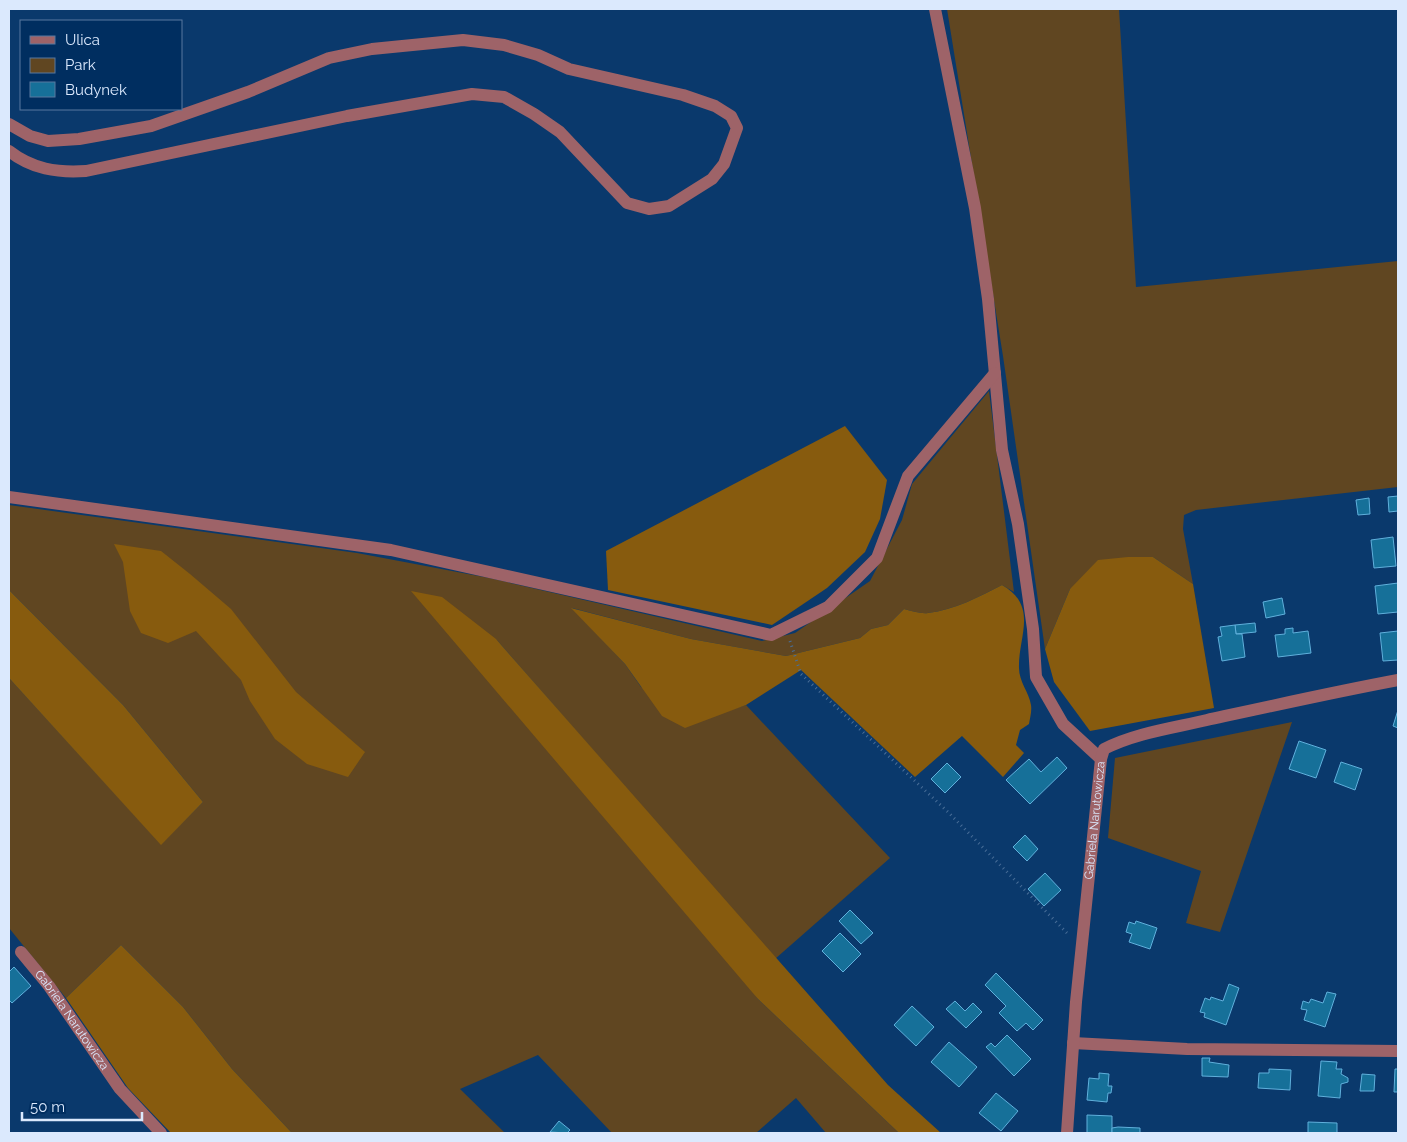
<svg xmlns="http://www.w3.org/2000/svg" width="1407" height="1142" font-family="Raleway,sans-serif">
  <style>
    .green { fill: #604621 }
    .forest { fill: #875b0e }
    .building { fill: #167099; stroke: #60b0dc }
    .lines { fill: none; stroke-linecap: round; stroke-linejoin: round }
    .path { stroke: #496e98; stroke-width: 3; stroke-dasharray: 1 4; stroke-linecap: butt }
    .minor { stroke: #9e6368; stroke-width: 12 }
    .labels { text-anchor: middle; stroke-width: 5; stroke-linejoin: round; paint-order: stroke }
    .street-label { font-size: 12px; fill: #dbe9fd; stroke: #002e60 }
  </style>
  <rect width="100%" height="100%" fill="#0a396c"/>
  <g class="green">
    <path d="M947,9H1119L1136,287L1398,261V487L1196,510L1184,515L1183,529L1193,584L1153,557L1070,589L1045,649L1003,356Z"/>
    <path d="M989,391L1014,592L1002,585C979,597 954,610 928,613C921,614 912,611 904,609L888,625L871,629L860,638L786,656L691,639L572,608L625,664L641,687L706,718L746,705L890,858L775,959L496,639L758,999L899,1133H826L796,1098L756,1133H612L538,1055L460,1089L505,1133H292L232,1069L183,1007L121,945L66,998L9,928V678L161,844L203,802L123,705L9,590V505L357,553L489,578L762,641L795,633L870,581L902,520L912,484Z"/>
    <path d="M1292,722L1220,932L1186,923L1201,871L1108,838L1115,758Z"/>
  </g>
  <g class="forest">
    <path d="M845,426L887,480L880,519L865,552L827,588L772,625L608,590L606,551Z"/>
    <path d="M114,544L161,551L190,574L231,609L296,692L365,752L348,777L307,764L275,739L250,701L241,680L196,631L168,643L141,633L130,611L123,562Z"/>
    <path d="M1128,557H1153L1193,584L1214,708L1090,731L1054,682L1045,649L1070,589L1098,560Z"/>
    <path d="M1002,585C1039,606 1018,637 1019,668C1019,682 1029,692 1031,705C1032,711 1030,718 1029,724L1020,730L1016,745L1024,753L1003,777L962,736L915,777L801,670L746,705L685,728L662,716L625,664L571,608L691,639L786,656L860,638L871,629L888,625L904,609C912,611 921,614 928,613C954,610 979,597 1002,585Z"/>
    <path d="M9,590L123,705L203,802L161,845L9,678Z"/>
    <path d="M411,591L442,597L496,639L888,1085L941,1133H899L758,999Z"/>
    <path d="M121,945L183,1007L232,1069L292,1133H171L128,1088L66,998Z"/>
  </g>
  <g class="building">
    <path d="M1398,496V511L1389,512L1388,497Z"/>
    <path d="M1369,498L1370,514L1358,515L1356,500Z"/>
    <path d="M1393,537L1396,566L1374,568L1371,540Z"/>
    <path d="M1398,583V612L1378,614L1375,586Z"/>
    <path d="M1282,598L1285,614L1266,618L1263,602Z"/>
    <path d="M1255,623L1256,632L1236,634L1235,625Z"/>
    <path d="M1235,625L1236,634H1242L1245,657L1222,661L1218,637L1222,636L1220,627Z"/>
    <path d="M1293,628V633L1308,631L1311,653L1278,657L1275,635L1285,634V629Z"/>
    <path d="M1398,631V660L1383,661L1380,633Z"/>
    <path d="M1398,710V728L1393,726Z"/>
    <path d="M1299,741L1326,750L1316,778L1289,769Z"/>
    <path d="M1057,757L1067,768L1030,804L1006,780L1029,759L1041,772Z"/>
    <path d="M1341,762L1362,769L1355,790L1334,782Z"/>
    <path d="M947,763L961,777L945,793L931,779Z"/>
    <path d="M1025,835L1038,849L1027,861L1013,847Z"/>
    <path d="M1045,873L1061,890L1044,906L1028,889Z"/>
    <path d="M850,910L873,933L861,944L839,921Z"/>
    <path d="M1136,921L1157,928L1150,949L1129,942L1132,934L1126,932L1129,922L1135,924Z"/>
    <path d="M840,933L861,954L843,972L822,951Z"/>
    <path d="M14,967L31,986L12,1003L9,1000V972Z"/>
    <path d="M996,973L1043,1020L1033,1030L1026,1023L1017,1031L999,1013L1006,1006L985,985Z"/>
    <path d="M1229,984L1239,988L1226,1025L1204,1017L1205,1013L1200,1012L1205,998L1210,1000L1211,997L1223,1001Z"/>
    <path d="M1327,992L1336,994L1325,1027L1304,1020L1307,1010L1301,1009L1303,1001L1309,1003L1311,999L1323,1003Z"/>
    <path d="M955,1001L965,1011L973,1003L982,1012L966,1028L946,1009Z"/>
    <path d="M912,1006L934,1027L916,1046L894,1025Z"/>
    <path d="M1007,1035L1031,1059L1014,1076L986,1047L991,1043L995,1047Z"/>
    <path d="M949,1042L977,1067L959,1087L931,1062Z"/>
    <path d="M1202,1058H1210L1209,1062L1229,1065L1228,1077L1202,1076Z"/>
    <path d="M1321,1061L1337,1062L1336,1069H1342L1341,1074L1348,1078V1082L1341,1084L1340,1098L1318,1096Z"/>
    <path d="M1269,1069L1291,1070L1290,1090L1258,1088L1259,1073H1269Z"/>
    <path d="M1395,1069H1398V1092H1394Z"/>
    <path d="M1099,1073L1109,1074L1108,1086H1112L1111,1093H1108L1107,1102L1087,1100L1089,1078L1099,1079Z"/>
    <path d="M1362,1074L1375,1075L1374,1091H1360Z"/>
    <path d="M996,1093L1018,1111L1001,1131L979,1113Z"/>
    <path d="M1087,1115L1112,1116V1133H1087Z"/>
    <path d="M559,1121L570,1130L567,1133L550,1132Z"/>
    <path d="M1308,1122L1337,1123V1133H1308Z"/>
    <path d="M1118,1127L1140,1128V1133H1112V1128Z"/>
  </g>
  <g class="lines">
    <path class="path" d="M790,641L801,674L948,812L1069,935"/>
    <g class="minor">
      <path d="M935,9L975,208L988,299L1002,450L1018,524L1033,629L1036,677L1063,724L1101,759"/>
      <path d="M9,124L30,136L48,141L79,139L151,126L248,92L329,58L372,49L463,40L504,45L538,55L569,69L683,95L715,106L731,116L737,128L724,164L712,179L669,206L649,209L627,203L560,132L534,114L504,97L472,94L347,116L86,171C57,173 32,169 9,151"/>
      <path d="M9,497L391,550L771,635L828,607L877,558L908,476L995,373"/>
      <path id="s1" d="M21,952L49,986L120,1089L161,1133"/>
      <path d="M1073,1043L1187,1049L1398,1051"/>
      <path id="s2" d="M1067,1133L1076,1002L1101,759L1104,749C1135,733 1173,728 1207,720C1271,706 1334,692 1398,680"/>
    </g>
  </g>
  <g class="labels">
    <g class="street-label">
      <text dy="4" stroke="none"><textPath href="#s2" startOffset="314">Gabriela Narutowicza</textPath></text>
      <text dy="4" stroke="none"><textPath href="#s1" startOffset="85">Gabriela Narutowicza</textPath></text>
    </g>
  </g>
  <rect width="1407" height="1142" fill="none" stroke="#dbe9fd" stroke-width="20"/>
  <rect x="20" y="20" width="162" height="90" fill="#002e60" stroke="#58799f"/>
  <rect x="30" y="36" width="25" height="8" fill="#9e6368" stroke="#58799f"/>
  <text x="65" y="45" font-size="15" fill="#dbe9fd">Ulica</text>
  <rect x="30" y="58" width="25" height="15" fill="#604621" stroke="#58799f"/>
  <text x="65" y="70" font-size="15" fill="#dbe9fd">Park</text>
  <rect x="30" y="82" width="25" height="15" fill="#167099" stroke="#58799f"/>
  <text x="65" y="95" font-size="15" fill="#dbe9fd">Budynek</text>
  <path d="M22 1112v8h120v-8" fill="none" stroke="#dbe9fd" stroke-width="2.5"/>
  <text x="30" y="1112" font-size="15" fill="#dbe9fd" stroke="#002e60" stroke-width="4" paint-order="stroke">50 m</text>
</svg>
